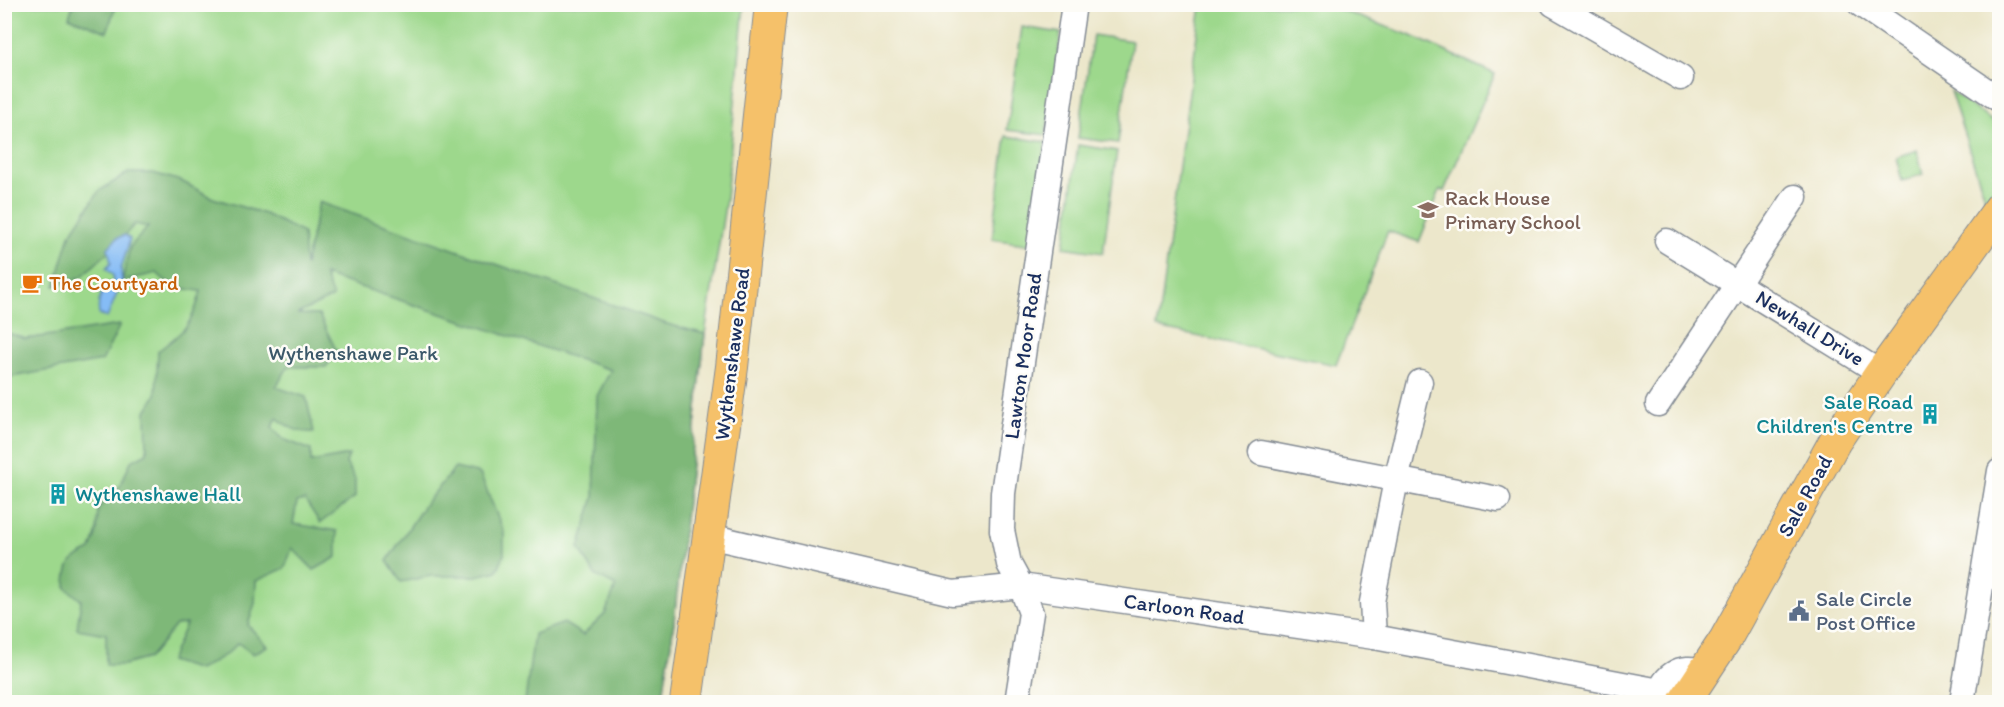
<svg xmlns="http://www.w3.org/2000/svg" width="2004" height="707" font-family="Itim,sans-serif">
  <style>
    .green { fill: #9dd88c; stroke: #5c8475; stroke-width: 1.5 }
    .forest { fill: #7eb878; stroke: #4c746b; stroke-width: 1.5 }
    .water { fill: #85bcf5; stroke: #5076aa; stroke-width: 1.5 }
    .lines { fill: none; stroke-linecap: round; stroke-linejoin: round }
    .minor-casing { stroke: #848b94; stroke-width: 27 }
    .major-casing { stroke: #848b94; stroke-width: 34 }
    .minor { stroke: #fff; stroke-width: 24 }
    .major { stroke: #f5c16b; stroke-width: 32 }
    .labels { text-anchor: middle; stroke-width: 5; stroke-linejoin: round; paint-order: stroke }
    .education-label { font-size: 21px; fill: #785e54; stroke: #fdfcf7; text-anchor: start }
    .food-label { font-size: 21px; fill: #c56008; stroke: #fdfcf7; text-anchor: start }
    .street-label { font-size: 21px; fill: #1b2f5e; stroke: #fdfcf7 }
    .park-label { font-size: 21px; fill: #3c596a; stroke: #fdfcf7 }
    .culture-label { font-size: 21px; fill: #0d838f; stroke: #fdfcf7; text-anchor: end }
    .service-label { font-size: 21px; fill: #4e5e75; stroke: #fdfcf7; text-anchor: start }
  </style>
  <rect width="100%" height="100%" fill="#fdfcf7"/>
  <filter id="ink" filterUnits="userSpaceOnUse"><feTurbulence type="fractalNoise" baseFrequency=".0167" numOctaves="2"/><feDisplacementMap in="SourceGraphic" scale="12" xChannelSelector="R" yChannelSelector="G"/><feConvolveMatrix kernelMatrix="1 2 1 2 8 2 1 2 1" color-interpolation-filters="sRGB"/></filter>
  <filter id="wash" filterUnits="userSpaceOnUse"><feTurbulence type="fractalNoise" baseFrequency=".008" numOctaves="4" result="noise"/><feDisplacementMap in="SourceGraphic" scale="24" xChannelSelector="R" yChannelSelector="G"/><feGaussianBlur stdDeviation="1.35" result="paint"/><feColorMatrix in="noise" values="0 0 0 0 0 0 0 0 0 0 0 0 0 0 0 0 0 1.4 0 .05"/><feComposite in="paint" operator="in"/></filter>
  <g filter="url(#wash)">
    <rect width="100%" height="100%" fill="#ece7cb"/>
    <g class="green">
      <path d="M4,5H744L726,199L705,334L673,630L662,702H5Z"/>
      <path d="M1201,5H1327L1412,36L1495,74L1444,191L1440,190L1419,242L1388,231L1336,365L1157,328Z"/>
      <path d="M1022,27L1061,33L1046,135L1007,130Z"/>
      <path d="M1093,35L1132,41L1118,143L1078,138Z"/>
      <path d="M1950,91L1999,126V195L1989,210Z"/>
      <path d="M1006,136L1046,142L1031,245L992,239Z"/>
      <path d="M1078,145L1117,151L1103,253L1064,247Z"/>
      <path d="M1917,150L1923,174L1902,181L1896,157Z"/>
    </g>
    <g class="forest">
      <path d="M73,5H116L107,32L69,17Z"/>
      <path d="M128,173H153L181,181L213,198L265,214L303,233L305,266L319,202L667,324L705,334L673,630L662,702H525L534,634L564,623L583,635L605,614L616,586L595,575L579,548L594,497L597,396L611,370L324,275L333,297L297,314L319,315L337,352L326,367H288L276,387L306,397L314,432C298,433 289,428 277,418L272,427L283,439L311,450V462L349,455L346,463L355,479V497L320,523L305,500L297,502L293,524L337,531V557L314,570L292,548L285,568L256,581L255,603L248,625L267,646L253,654L238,643L227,654L199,670L170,661L186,624L176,625L149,658L124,665H106V634L77,629L81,600L66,588C66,564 70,559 91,550L97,531L98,508L120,486L131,461L147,453L146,411L156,395L158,351C186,330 192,325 201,291C182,289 171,288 157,273L122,281L130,247L148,227L135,224L114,247L81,277L55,286L70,235L99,191Z"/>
      <path d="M120,325L102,361L5,378V332L26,339Z"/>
      <path d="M455,468L480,474L504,532V555L497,571L476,576H431L401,582L387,561L425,504Z"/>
    </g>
    <path class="water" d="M125,235L130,239L121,269L122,281L107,318L99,314C97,300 101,290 113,281V275L106,269L111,263L108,248L117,238Z"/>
  </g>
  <g filter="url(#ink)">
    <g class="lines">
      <g class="minor-casing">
        <g id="minor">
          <path d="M1553,4L1681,78"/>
          <path d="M1860,4L2000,100"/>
          <path d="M1667,241L1881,373"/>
          <path d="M1658,404L1795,197"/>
          <path d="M1261,453L1498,499"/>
          <path d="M709,536L953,593L1021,586L1374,637L1660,691"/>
          <path d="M1374,637L1372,602L1396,480L1420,382"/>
          <path d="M1017,702L1031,613L1021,586L1009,564L1002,530L1003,493L1074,4"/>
          <path d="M1658,702C1659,678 1681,661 1704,673"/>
          <path d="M1962,702L2000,471"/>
        </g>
      </g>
      <g class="major-casing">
        <g id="major">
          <path d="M686,702L732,367L771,4"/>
          <path d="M1684,702L1725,640L1835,441L1881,373L2000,208"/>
        </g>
      </g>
      <use href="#minor" class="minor"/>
      <use href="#major" class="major"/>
    </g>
  </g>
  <defs>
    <g id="school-bare" transform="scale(1.62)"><path d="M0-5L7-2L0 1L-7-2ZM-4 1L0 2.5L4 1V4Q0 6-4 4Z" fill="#8d6e63" stroke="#fdfcf7" stroke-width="2.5" paint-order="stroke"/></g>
    <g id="cafe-bare" transform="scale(1.62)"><path d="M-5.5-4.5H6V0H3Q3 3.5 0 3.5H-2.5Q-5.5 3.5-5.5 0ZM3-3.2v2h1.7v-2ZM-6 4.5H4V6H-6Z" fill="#e8710a" stroke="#fdfcf7" stroke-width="2.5" paint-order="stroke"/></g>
    <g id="building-bare" transform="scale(1.62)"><path d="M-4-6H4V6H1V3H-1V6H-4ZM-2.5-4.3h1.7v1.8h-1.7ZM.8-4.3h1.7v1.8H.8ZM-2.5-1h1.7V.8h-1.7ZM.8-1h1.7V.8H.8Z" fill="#0f9aa8" stroke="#fdfcf7" stroke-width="2.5" paint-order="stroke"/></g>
    <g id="civic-bare" transform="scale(1.62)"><path d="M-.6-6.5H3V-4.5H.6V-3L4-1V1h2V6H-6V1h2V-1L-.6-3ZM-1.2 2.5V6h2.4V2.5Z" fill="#5c6f8a" stroke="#fdfcf7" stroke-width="2.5" paint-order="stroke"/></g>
  </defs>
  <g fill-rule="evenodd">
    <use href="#school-bare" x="1428" y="210"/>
    <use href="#cafe-bare" x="32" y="283"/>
    <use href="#building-bare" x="1930" y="414"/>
    <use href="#building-bare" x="58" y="494"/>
    <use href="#civic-bare" x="1799" y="611"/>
  </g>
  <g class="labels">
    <g class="education-label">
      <text x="1445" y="205">Rack House<tspan x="1445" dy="24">Primary School</tspan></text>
    </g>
    <g class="food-label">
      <text x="49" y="290">The Courtyard</text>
    </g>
    <g class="street-label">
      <text transform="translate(1810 328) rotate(32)" y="7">Newhall Drive</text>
      <text transform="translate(732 354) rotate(-83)" y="7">Wythenshawe Road</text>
      <text transform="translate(1023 356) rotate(-82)" y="7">Lawton Moor Road</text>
      <text transform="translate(1805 496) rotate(-61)" y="7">Sale Road</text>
      <text transform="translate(1184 609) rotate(8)" y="7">Carloon Road</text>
    </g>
    <g class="park-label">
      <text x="353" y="360">Wythenshawe Park</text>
    </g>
    <g class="culture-label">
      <text x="1913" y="409">Sale Road<tspan x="1913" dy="24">Children's Centre</tspan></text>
      <text x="75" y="501" text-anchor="start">Wythenshawe Hall</text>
    </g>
    <g class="service-label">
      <text x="1816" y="606">Sale Circle<tspan x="1816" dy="24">Post Office</tspan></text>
    </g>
  </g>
  <rect width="2004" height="707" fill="none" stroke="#fdfcf7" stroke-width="24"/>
</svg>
